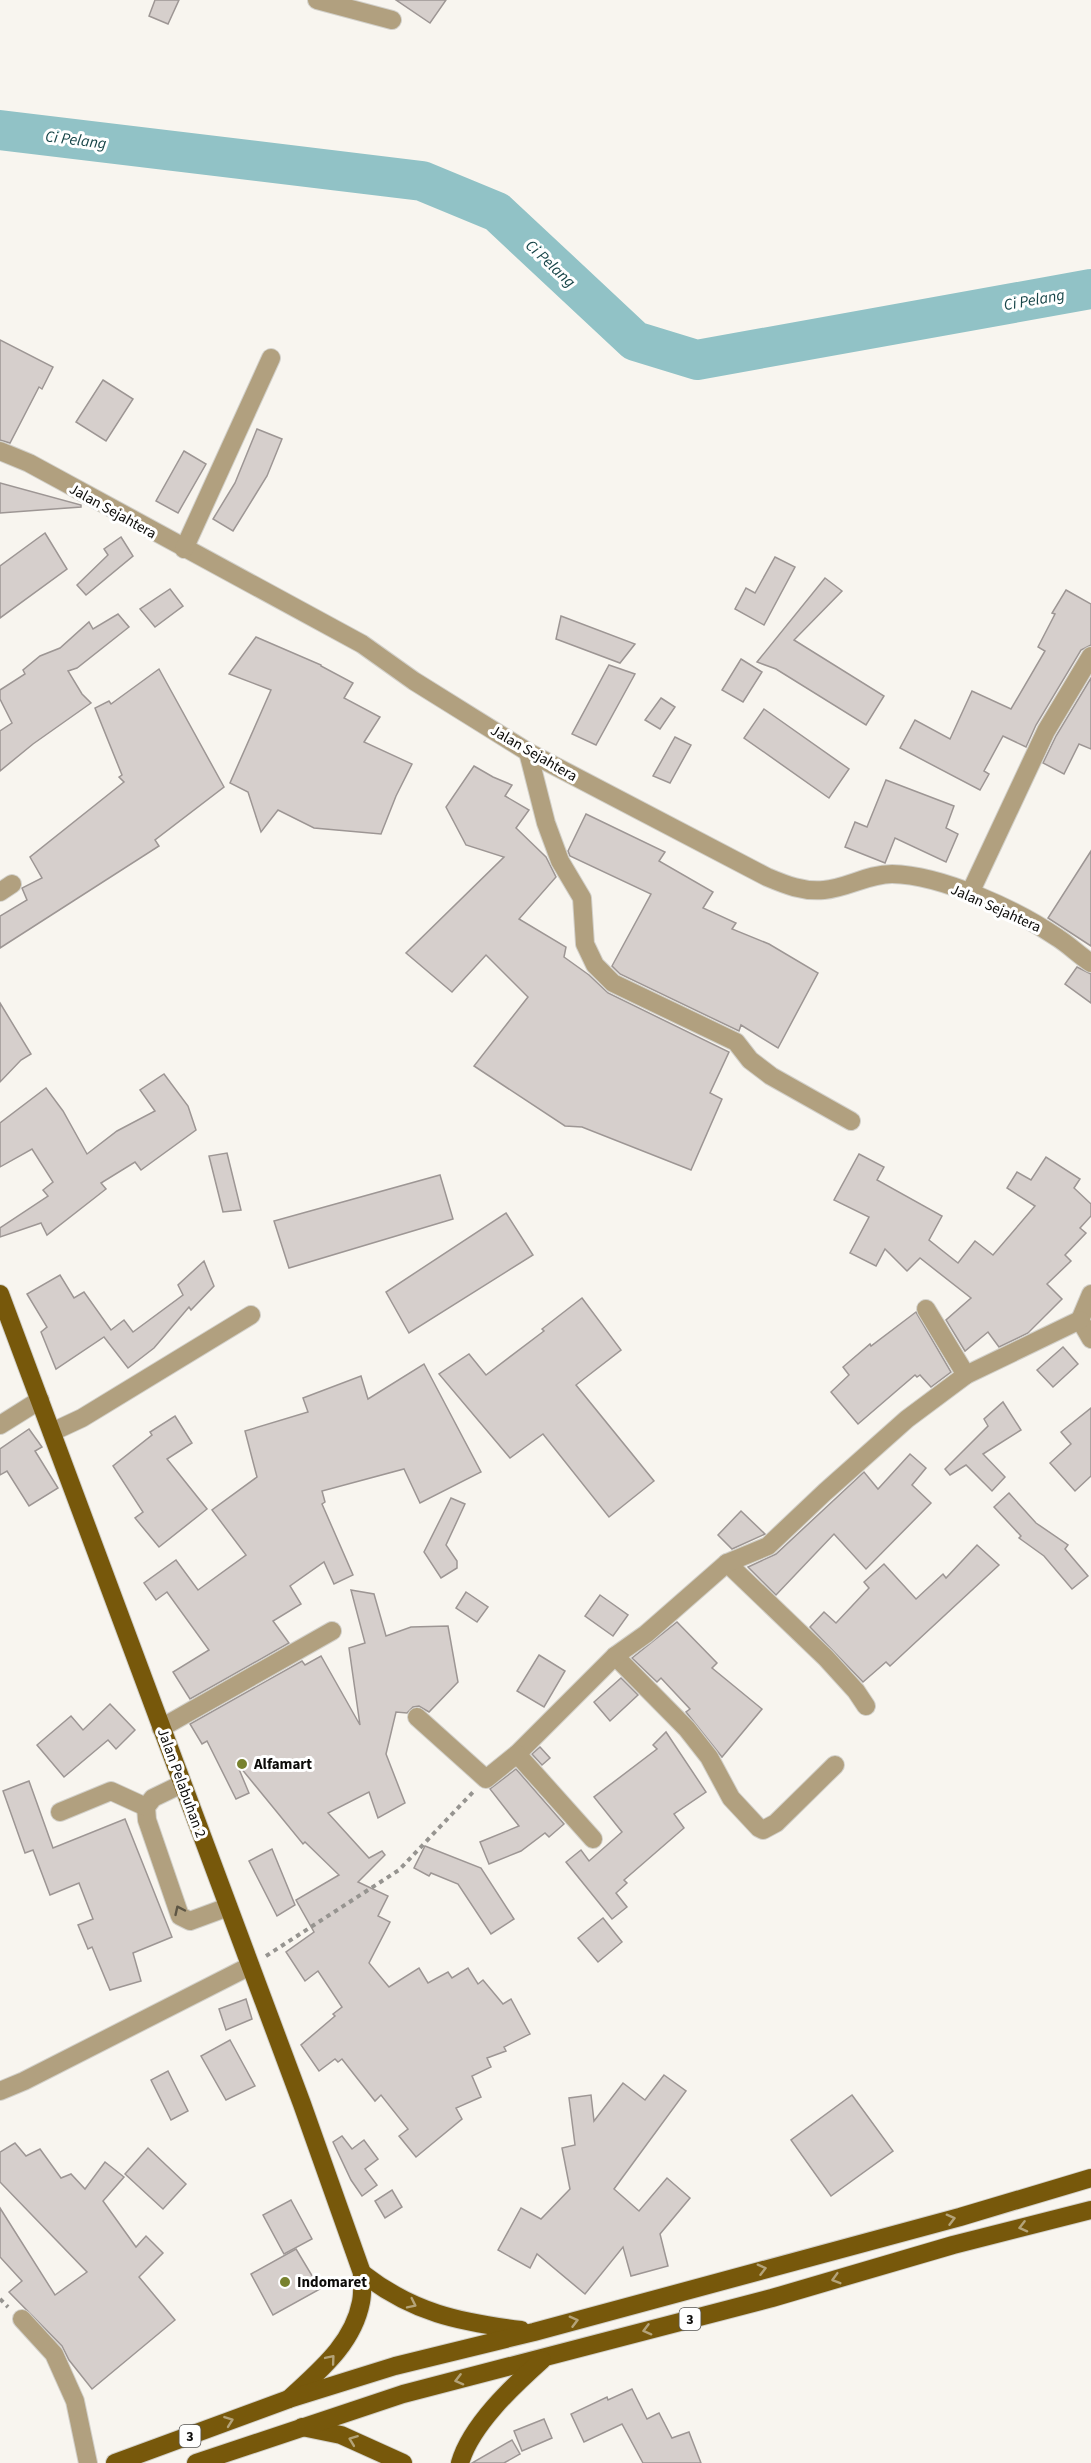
<svg xmlns="http://www.w3.org/2000/svg" width="1091" height="2463" font-family="'Source Sans 3',sans-serif">
  <style>
    .lines { fill: none; stroke-linecap: round; stroke-linejoin: round }
    .river { stroke: #91c2c6; stroke-width: 40 }
    .building { fill: #d6cfcc; stroke: #9d9694; stroke-width: 1.5 }
    .minor-casing { stroke: #d2d0ca; stroke-width: 20 }
    .major-casing { stroke: #d2d0ca; stroke-width: 20 }
    .path { stroke: #969490; stroke-width: 4; stroke-dasharray: 4.5 4.5; stroke-linecap: butt }
    .minor { stroke: #b1a07f; stroke-width: 18 }
    .major { stroke: #77580b; stroke-width: 18 }
    .oneway { stroke: #5e5644 }
    .oneway2 { stroke: #b4a379 }
    .poi-dot { fill: #78822e; stroke: #fff; stroke-width: 2 }
    .labels { text-anchor: middle; stroke-width: 6; stroke-linejoin: round; paint-order: stroke }
    .shield { fill: #fff; stroke: #555453; stroke-width: 1.5 }
    .shield-label { font-size: 14px; font-weight: bold; fill: #0c0b09 }
    .street-label { font-size: 15px; fill: #0c0b09; stroke: #fff }
    .poi-label { font-size: 15px; font-weight: bold; fill: #0c0b09; stroke: #fff; text-anchor: start }
    .water-label { font-size: 16px; font-style: italic; fill: #174548; stroke: #fff }
  </style>
  <rect width="100%" height="100%" fill="#f8f5ef"/>
  <g class="lines">
    <path class="river" d="M0,130L422,181L497,212L635,341L697,360L1091,289"/>
  </g>
  <g class="building">
    <path d="M155,0H179L168,24L149,16Z"/>
    <path d="M396,0H446L430,23Z"/>
    <path d="M0,340L53,367L42,389L39,387L10,443L0,440Z"/>
    <path d="M103,380L133,399L106,441L76,422Z"/>
    <path d="M257,429L282,439L267,476L233,531L213,519L235,483Z"/>
    <path d="M184,451L206,464L178,513L156,501Z"/>
    <path d="M0,483L81,505V507L0,513Z"/>
    <path d="M45,533L67,569L0,618V566Z"/>
    <path d="M121,537L133,556L86,595L77,585L108,555L104,549Z"/>
    <path d="M775,557L795,567L764,625L735,609L746,588L755,593Z"/>
    <path d="M825,578L842,591L794,640L884,696L866,725L776,669L757,662Z"/>
    <path d="M170,589L183,606L155,627L140,609Z"/>
    <path d="M1066,590L1091,604V645L1081,650L1036,725L1026,747L1003,736L984,771L989,774L980,790L900,748L915,720L950,739L972,691L1011,709L1045,651L1038,647L1055,614L1052,613Z"/>
    <path d="M118,614L129,627L77,668L68,671L82,694L91,703L33,744L0,771V731L12,723L0,699V690L25,674L23,670L40,656L60,648L89,622L93,629Z"/>
    <path d="M561,616L635,644L620,663L556,639Z"/>
    <path d="M256,637L321,665V666L353,683L344,698L380,717L364,742L412,764L396,796L381,834L314,828L278,810L261,832L248,792L230,783L271,690L229,674Z"/>
    <path d="M741,659L762,672L743,702L722,690Z"/>
    <path d="M609,665L635,674L596,745L572,734Z"/>
    <path d="M159,669L224,787L155,840L159,846L0,948V916L27,900L22,888L42,878L30,857L124,782L119,777L122,775L95,708L109,701L111,704Z"/>
    <path d="M1091,678V749L1079,744L1064,774L1043,763L1056,736Z"/>
    <path d="M661,698L675,707L660,729L645,720Z"/>
    <path d="M764,709L849,769L829,798L744,738Z"/>
    <path d="M675,737L691,745L670,783L653,776Z"/>
    <path d="M474,766L493,777L512,785L505,796L529,810L516,828L546,857L556,877L519,919L566,947L564,957L589,975L608,993L729,1052L710,1093L722,1099L691,1170L582,1127L565,1126L474,1066L528,997L486,955L452,992L406,953L504,857L466,845L446,807Z"/>
    <path d="M886,780L954,806L946,828L958,834L946,862L895,838L885,863L845,847L855,822L867,827Z"/>
    <path d="M586,814L665,852L659,861L713,892L703,908L736,923L732,929L769,944L818,973L778,1048L741,1025L739,1031L620,974L612,966L651,894L570,856L568,851Z"/>
    <path d="M1091,851V946L1048,918Z"/>
    <path d="M1077,967L1091,974V1003L1065,984Z"/>
    <path d="M0,1003L31,1054L21,1060L0,1082Z"/>
    <path d="M164,1074L188,1106L196,1130L141,1170L135,1162L101,1183L106,1189L47,1235L41,1223L0,1237V1228L48,1196L43,1190L53,1182L32,1149L0,1167V1123L46,1088L63,1111L87,1154L117,1131L155,1111L140,1090Z"/>
    <path d="M227,1153L241,1210L223,1212L209,1156Z"/>
    <path d="M859,1154L884,1167L877,1180L942,1216L929,1240L958,1263L975,1241L993,1255L1035,1206L1007,1188L1017,1172L1031,1180L1046,1157L1080,1179L1074,1188L1091,1204V1216L1080,1228L1086,1233L1065,1255L1071,1261L1047,1284L1062,1299L1028,1333L999,1347L988,1332L965,1351L946,1320L971,1298L920,1258L907,1271L885,1249L876,1266L850,1253L869,1217L834,1200Z"/>
    <path d="M440,1175L453,1219L289,1268L274,1221Z"/>
    <path d="M506,1213L533,1255L409,1333L386,1292Z"/>
    <path d="M204,1261L214,1286L191,1310L189,1307L154,1348L128,1368L104,1337L56,1369L41,1332L47,1327L27,1294L60,1275L74,1298L84,1292L111,1330L124,1320L133,1332L183,1295L178,1285Z"/>
    <path d="M582,1298L621,1350L576,1385L654,1481L609,1517L543,1434L510,1458L439,1374L469,1354L486,1375L544,1331L542,1329Z"/>
    <path d="M916,1312L951,1372L931,1387L920,1375L917,1377L915,1375L858,1424L831,1392L849,1375L843,1367L870,1344L871,1346Z"/>
    <path d="M1063,1347L1078,1364L1053,1387L1037,1370Z"/>
    <path d="M424,1364L481,1472L420,1503L404,1469L322,1491L325,1502L322,1504L353,1575L334,1584L324,1562L290,1586L301,1604L273,1621L289,1643L190,1699L173,1672L209,1650L167,1592L156,1600L144,1583L176,1560L198,1590L246,1555L212,1510L257,1477L245,1431L308,1412L303,1398L361,1376L368,1399Z"/>
    <path d="M1003,1402L1021,1430L983,1454L1005,1477L992,1491L966,1465L950,1475L945,1469L988,1426L984,1419Z"/>
    <path d="M1091,1408V1476L1075,1491L1050,1463L1071,1444L1061,1432Z"/>
    <path d="M175,1416L192,1443L167,1459L207,1509L159,1547L135,1518L143,1512L113,1466L152,1435L150,1432Z"/>
    <path d="M29,1429L42,1447L35,1451L58,1488L29,1506L7,1471L0,1475V1449Z"/>
    <path d="M910,1454L926,1468L912,1485L931,1503L866,1569L834,1534L776,1595L748,1567L776,1554L864,1472L878,1489Z"/>
    <path d="M1009,1493L1036,1523L1068,1545L1065,1549L1088,1576L1072,1589L1044,1556L1019,1538L1021,1536L994,1507Z"/>
    <path d="M451,1498L465,1504L446,1545L457,1561V1568L441,1578L424,1552Z"/>
    <path d="M741,1511L765,1534L732,1549L718,1535Z"/>
    <path d="M977,1545L999,1565L904,1653L890,1666L886,1662L863,1682L810,1627L824,1612L836,1623L869,1588L864,1582L884,1564L916,1599L943,1574L946,1578Z"/>
    <path d="M351,1590L374,1594L386,1636L411,1627L448,1626L458,1682L429,1712L419,1706L413,1707L407,1713L396,1712L386,1754L405,1803L378,1818L369,1792L328,1813L369,1858L382,1851L385,1855L358,1882L388,1896L378,1916L390,1922L369,1963L389,1987L419,1968L428,1983L448,1972L452,1978L468,1968L478,1984L483,1980L503,2004L511,1999L530,2034L504,2047L506,2051L487,2058L491,2067L472,2076L481,2097L456,2108L462,2119L416,2157L399,2136L408,2129L381,2095L375,2101L342,2059L338,2062L335,2059L319,2071L301,2045L335,2016L333,2014L342,2007L318,1971L305,1981L286,1952L314,1932L296,1900L339,1875L305,1842L303,1844L236,1762L249,1793L236,1799L207,1741L202,1744L190,1724L302,1661L305,1665L321,1656L360,1725L349,1648L365,1643Z"/>
    <path d="M466,1592L488,1607L477,1622L456,1608Z"/>
    <path d="M600,1595L628,1615L613,1636L585,1616Z"/>
    <path d="M677,1622L717,1663L712,1668L762,1709L722,1757L686,1712L690,1709L661,1678L657,1682L632,1658Z"/>
    <path d="M539,1655L565,1671L544,1707L517,1691Z"/>
    <path d="M621,1678L638,1695L610,1721L594,1702Z"/>
    <path d="M110,1704L135,1730L116,1749L108,1740L64,1777L37,1745L71,1716L83,1730Z"/>
    <path d="M666,1732L706,1792L674,1814L684,1828L624,1880L627,1883L616,1893L627,1907L612,1919L566,1862L581,1850L589,1861L622,1832L594,1797L657,1749L653,1745Z"/>
    <path d="M540,1747L550,1758L542,1765L532,1754Z"/>
    <path d="M516,1769L564,1824L549,1837L545,1833L521,1851L489,1864L480,1842L519,1826L490,1789Z"/>
    <path d="M29,1781L53,1848L125,1819L172,1937L133,1953L141,1981L110,1990L92,1947L88,1949L78,1925L93,1919L79,1883L50,1895L33,1850L25,1853L3,1791Z"/>
    <path d="M425,1846L481,1868L514,1919L491,1934L458,1884L431,1873L429,1876L414,1868Z"/>
    <path d="M272,1849L295,1905L277,1916L249,1861Z"/>
    <path d="M603,1918L622,1942L598,1962L578,1938Z"/>
    <path d="M246,1999L252,2019L226,2030L219,2009Z"/>
    <path d="M230,2040L255,2086L226,2100L201,2056Z"/>
    <path d="M168,2071L188,2111L171,2120L151,2080Z"/>
    <path d="M664,2075L686,2091L614,2189L639,2211L667,2178L690,2198L660,2234L668,2266L631,2276L623,2247L585,2294L537,2254L530,2268L498,2250L521,2208L541,2219L570,2189L562,2148L575,2145L569,2098L591,2095L594,2121L623,2083L645,2100Z"/>
    <path d="M852,2095L893,2151L831,2196L791,2140Z"/>
    <path d="M342,2136L352,2149L364,2140L378,2159L365,2169L377,2185L362,2196L351,2180L333,2142Z"/>
    <path d="M15,2143L26,2156L40,2149L61,2178L71,2174L85,2189L105,2162L124,2177L103,2201L136,2247L146,2236L163,2253L139,2277L175,2320L92,2389L69,2360L62,2346L9,2292L22,2281L0,2257V2208L55,2295L87,2272L0,2182V2152Z"/>
    <path d="M148,2148L186,2184L163,2209L125,2174Z"/>
    <path d="M392,2190L402,2207L385,2218L375,2201Z"/>
    <path d="M291,2200L312,2239L284,2254L263,2215Z"/>
    <path d="M296,2249L320,2289L273,2315L251,2274Z"/>
    <path d="M632,2389L647,2419L659,2413L672,2438L689,2432L701,2463H643L622,2424L584,2442L571,2414L607,2397L608,2400Z"/>
    <path d="M544,2419L552,2438L522,2451L514,2431Z"/>
    <path d="M512,2440L520,2454L504,2463H472Z"/>
  </g>
  <g class="lines">
    <g class="minor-casing">
      <g id="minor">
        <path d="M317,0L392,20"/>
        <path d="M0,451L29,463L362,644L414,681L528,752L767,877C786,885 803,892 824,890C847,888 868,874 892,874C942,875 1017,910 1058,938C1069,945 1079,955 1091,963"/>
        <path d="M184,549L271,358"/>
        <path d="M528,752L546,823L560,861L582,898L585,944L595,965L613,983L736,1042L750,1060L771,1076L851,1121"/>
        <path d="M0,892L12,884"/>
        <path d="M970,893L1046,731L1091,656"/>
        <path d="M1091,1294L1080,1320L1091,1339"/>
        <path d="M926,1309L966,1375"/>
        <path d="M0,1425L40,1400"/>
        <path d="M52,1432L82,1418L251,1315"/>
        <path d="M727,1563L826,1658L856,1691L866,1706"/>
        <path d="M615,1656L687,1729L709,1757L731,1798L759,1828L763,1830L776,1823L835,1765"/>
        <path d="M417,1717L486,1779L517,1754L615,1656L646,1634L727,1563L768,1546L825,1492L907,1419L966,1375L1080,1320"/>
        <path d="M161,1728L332,1631"/>
        <path d="M517,1754L593,1839"/>
        <path d="M182,1784L153,1798L146,1807L147,1820L180,1916L190,1921L228,1907"/>
        <path d="M60,1812L111,1791L146,1807"/>
        <path d="M0,2091L24,2081L250,1966"/>
        <path d="M22,2319L54,2354L75,2401L88,2463"/>
      </g>
    </g>
    <g class="major-casing">
      <g id="major">
        <path d="M0,1294L302,2104L362,2273C362,2282 363,2292 361,2302C353,2344 319,2371 289,2399"/>
        <path d="M362,2273C413,2313 459,2322 521,2330"/>
        <path d="M302,2427L341,2435L403,2463"/>
        <path d="M115,2463L289,2399L395,2366L534,2332L960,2217L1091,2178"/>
        <path d="M196,2463L403,2394L772,2298L953,2245L1091,2210"/>
        <path d="M460,2463C471,2425 513,2386 542,2360"/>
      </g>
    </g>
    <g class="path">
      <path d="M266,1956L399,1870L473,1792"/>
      <path d="M0,2299L8,2307"/>
    </g>
    <use href="#minor" class="minor"/>
    <use href="#major" class="major"/>
  </g>
  <defs><path id="oneway-chevron" d="M-2-3.5L2.5 0L-2 3.5" fill="none" stroke-width="1.6" stroke-linecap="round" stroke-linejoin="round" transform="scale(1.5)"/></defs>
  <use class="oneway" href="#oneway-chevron" transform="translate(179 1910) rotate(-115)"/>
  <g class="oneway2">
    <use href="#oneway-chevron" transform="translate(951 2219) rotate(-15)"/>
    <use href="#oneway-chevron" transform="translate(1023 2227) rotate(166)"/>
    <use href="#oneway-chevron" transform="translate(762 2269) rotate(-15)"/>
    <use href="#oneway-chevron" transform="translate(836 2279) rotate(164)"/>
    <use href="#oneway-chevron" transform="translate(412 2304) rotate(26)"/>
    <use href="#oneway-chevron" transform="translate(574 2321) rotate(-15)"/>
    <use href="#oneway-chevron" transform="translate(647 2330) rotate(165)"/>
    <use href="#oneway-chevron" transform="translate(331 2359) rotate(-50)"/>
    <use href="#oneway-chevron" transform="translate(459 2380) rotate(166)"/>
    <use href="#oneway-chevron" transform="translate(229 2421) rotate(-20)"/>
    <use href="#oneway-chevron" transform="translate(353 2440) rotate(-159)"/>
  </g>
  <g class="poi-dot">
    <circle cx="242" cy="1764" r="6"/>
    <circle cx="285" cy="2282" r="6"/>
  </g>
  <g class="labels">
    <g class="shield">
      <rect x="679.5" y="2308" width="21" height="22" rx="4.5"/>
      <rect x="179.5" y="2425" width="21" height="22" rx="4.5"/>
    </g>
    <g class="shield-label">
      <text x="690" y="2324">3</text>
      <text x="190" y="2441">3</text>
    </g>
    <g class="street-label">
      <text transform="translate(113 511) rotate(29)" y="5">Jalan Sejahtera</text>
      <text transform="translate(534 753) rotate(30)" y="5">Jalan Sejahtera</text>
      <text transform="translate(996 908) rotate(24)" y="5">Jalan Sejahtera</text>
      <text transform="translate(182 1783) rotate(70)" y="5">Jalan Pelabuhan 2</text>
    </g>
    <g class="poi-label">
      <text x="254" y="1769">Alfamart</text>
      <text x="297" y="2287">Indomaret</text>
    </g>
    <g class="water-label">
      <text transform="translate(76 139) rotate(7)" y="6">Ci Pelang</text>
      <text transform="translate(551 263) rotate(43)" y="6">Ci Pelang</text>
      <text transform="translate(1034 299) rotate(-10)" y="6">Ci Pelang</text>
    </g>
  </g>
</svg>
